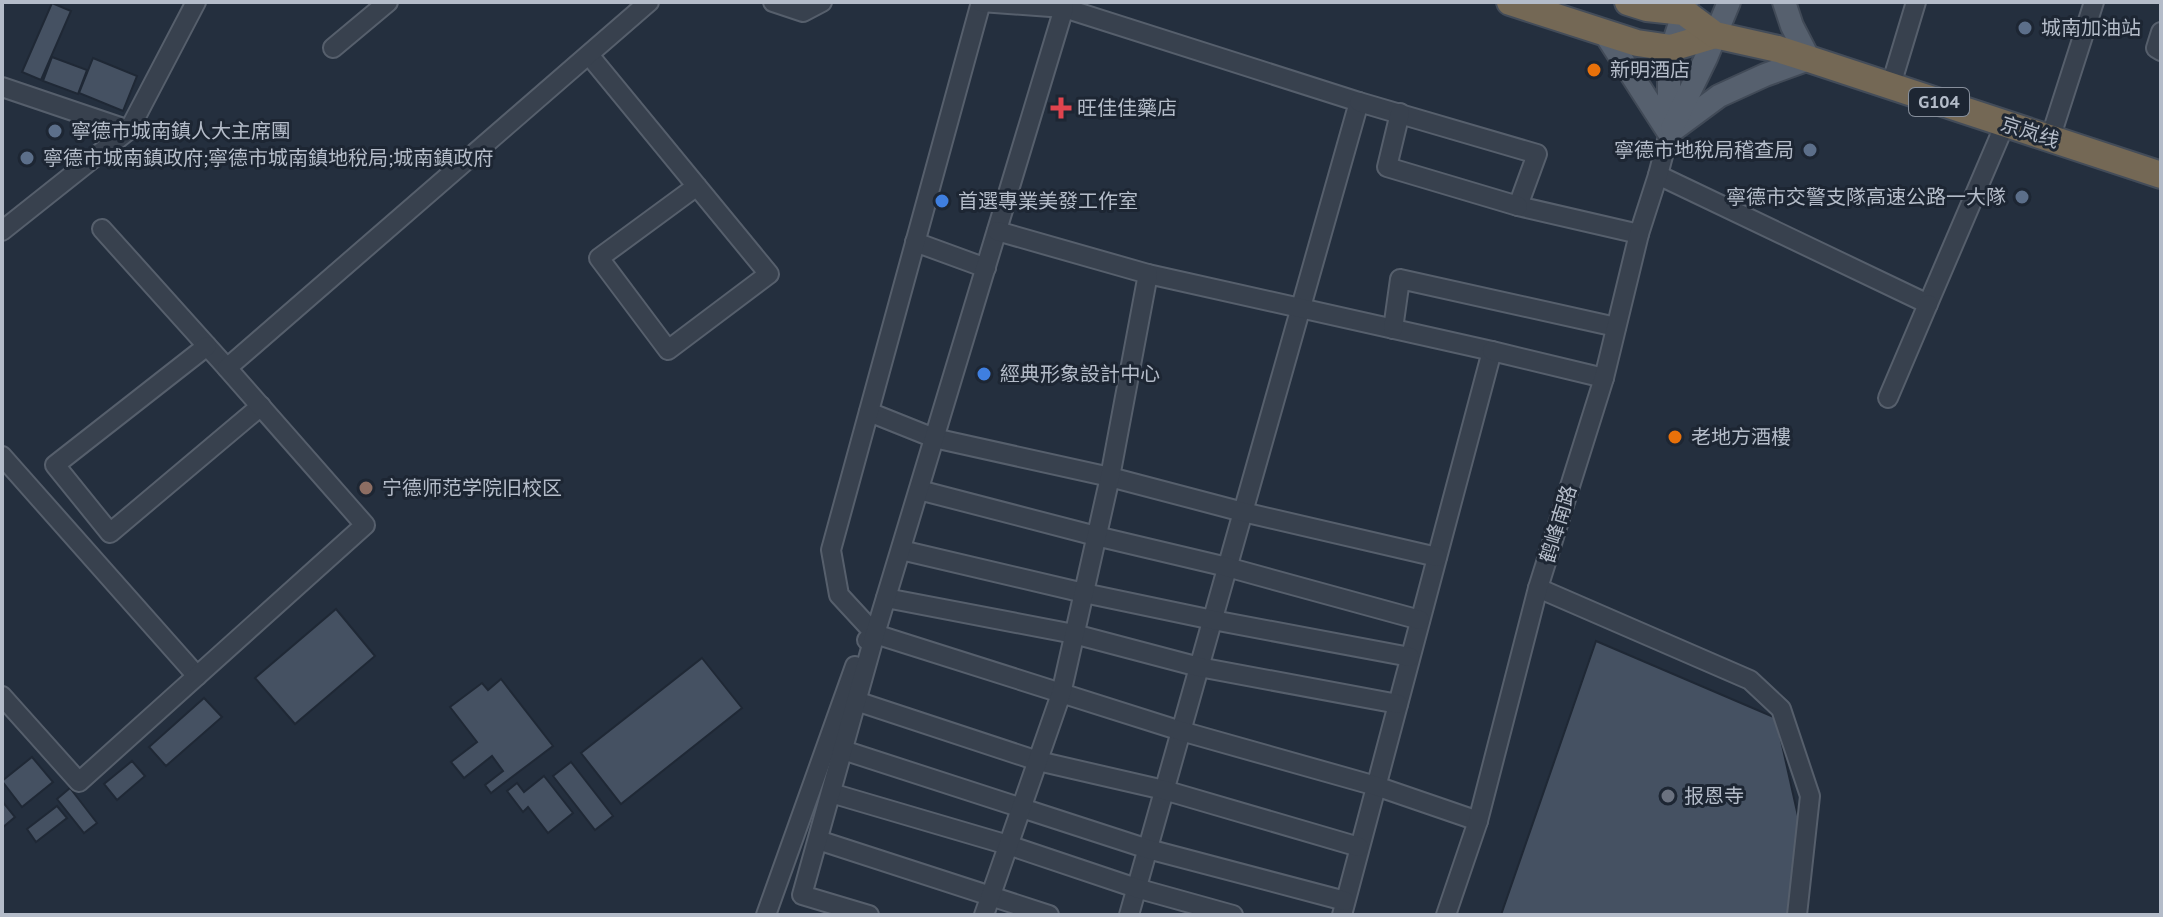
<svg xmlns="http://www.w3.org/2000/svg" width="2163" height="917" font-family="'PT Sans','Noto Sans SC',sans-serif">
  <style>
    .building { fill: #455162; stroke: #1f2835; stroke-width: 2 }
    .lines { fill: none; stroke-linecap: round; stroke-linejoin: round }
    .minor-casing { stroke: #565f6c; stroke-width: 22 }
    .major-casing { stroke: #414a57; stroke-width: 26 }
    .highway-casing { stroke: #434c59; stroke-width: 30 }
    .minor { stroke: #38414e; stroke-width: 18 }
    .major { stroke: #56606e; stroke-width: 22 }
    .highway { stroke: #746855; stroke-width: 26 }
    .service-dot { fill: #5c6f8a; stroke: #1d2633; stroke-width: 3 }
    .food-dot { fill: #e8710a; stroke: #1d2633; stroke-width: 3 }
    .health-dot { fill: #e0444e; stroke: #1d2633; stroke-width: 3 }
    .shop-dot { fill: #3f7fe0; stroke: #1d2633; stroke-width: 3 }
    .education-dot { fill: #8d6e63; stroke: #1d2633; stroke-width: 3 }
    .worship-dot { fill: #6b7280; stroke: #1d2633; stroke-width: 3 }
    .labels { text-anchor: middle; stroke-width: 6; stroke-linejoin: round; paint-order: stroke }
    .shield { fill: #1d2633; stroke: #878f9c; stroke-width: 2 }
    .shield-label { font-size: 18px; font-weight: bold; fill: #b4bcc9 }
    .poi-label { font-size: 20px; fill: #b4bcc9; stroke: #1d2633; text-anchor: start }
    .street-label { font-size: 20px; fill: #b4bcc9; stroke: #1d2633 }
  </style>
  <rect width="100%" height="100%" fill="#242f3e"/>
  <g class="building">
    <path d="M52,3L71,11L41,80L22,72Z"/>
    <path d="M52,57L87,70L78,94L43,81Z"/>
    <path d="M93,58L137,76L123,111L79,93Z"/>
    <path d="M336,609L375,656L295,724L255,678Z"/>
    <path d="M1596,641L1776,718L1811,874L1807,915H1501Z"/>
    <path d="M702,658L742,708L621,804L581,753Z"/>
    <path d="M501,679L553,746L491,793L485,785L503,771L492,756L464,778L451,762L477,742L450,707L482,683L488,690Z"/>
    <path d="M204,698L222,717L166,766L149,747Z"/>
    <path d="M32,757L53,782L22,807L2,781Z"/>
    <path d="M132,761L145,776L117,800L104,784Z"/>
    <path d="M571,762L613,816L595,830L553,776Z"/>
    <path d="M544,776L573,813L548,833L528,807L523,812L507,791L517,783L524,792Z"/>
    <path d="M70,788L97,823L84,833L57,799Z"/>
    <path d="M2,801L15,817L2,828Z"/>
    <path d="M57,806L67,818L36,842L27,829Z"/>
  </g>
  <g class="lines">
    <g class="minor-casing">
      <g id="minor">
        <path d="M773,2L803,12L822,2"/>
        <path d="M1064,8L1359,102L1129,915"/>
        <path d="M2161,32L2156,48L2161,51"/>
        <path d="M333,48L388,2"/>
        <path d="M589,55L769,274L668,350L599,258L697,186"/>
        <path d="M1891,85L1916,2"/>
        <path d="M2,87L129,130L196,2"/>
        <path d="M1359,102L1537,154L1518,206L1639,234"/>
        <path d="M1400,113L1387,167L1518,206"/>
        <path d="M2050,139L2094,2"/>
        <path d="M1658,175L1928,304L2005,124"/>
        <path d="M102,229L227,368"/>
        <path d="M2,231L129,130"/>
        <path d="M915,242L986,268"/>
        <path d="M1148,274L1492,351L1342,915"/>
        <path d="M1393,329L1400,279L1616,327"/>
        <path d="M207,346L55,465L110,533L261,406"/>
        <path d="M1492,351L1604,378"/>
        <path d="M1888,398L1928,304"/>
        <path d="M869,412L934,438L1110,477L1243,512L1437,557"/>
        <path d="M2,456L197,676"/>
        <path d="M919,490L1096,536L1227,567L1420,620"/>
        <path d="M901,550L1084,593L1213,620L1410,657"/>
        <path d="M1538,588L1750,680L1781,709L1810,796L1797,915"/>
        <path d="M886,598L1074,634L1199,667L1398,704"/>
        <path d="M875,634L1181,731L1376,786L1478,821"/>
        <path d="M867,640L875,634L839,595L831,550L981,2"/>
        <path d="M2,696L79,782L365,525L227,368L649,2"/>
        <path d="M856,701L1038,761L1164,790L1359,847"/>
        <path d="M843,750L1148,849L1345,901"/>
        <path d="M831,793L1008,845L1136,888L1233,915"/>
        <path d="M818,840L1049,915"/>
        <path d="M766,915L855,666"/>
        <path d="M869,915L802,895L875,634L1064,8L981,2"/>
        <path d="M984,915L1061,694L1110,477L1148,274L997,231"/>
        <path d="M1446,915L1478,821L1538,588L1604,378L1639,234L1658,175L1669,133"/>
      </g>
    </g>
    <g class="major-casing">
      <g id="major">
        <path d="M1604,32L1669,133L1719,96L1765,75L1809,59L1792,26L1784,2"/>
        <path d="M1669,128V57L1687,2"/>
        <path d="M1672,128L1706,58L1729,2"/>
      </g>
    </g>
    <g class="highway-casing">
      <g id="highway">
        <path d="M1510,2L1637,43L1671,48L1715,35"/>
        <path d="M1628,2L1647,8L1684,12L1715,35L1778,49L1809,59L2161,175"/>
      </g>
    </g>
    <use href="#minor" class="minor"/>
    <use href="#major" class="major"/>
    <use href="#highway" class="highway"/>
  </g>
  <g class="service-dot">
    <circle cx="2025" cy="28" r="8"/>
    <circle cx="55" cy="131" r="8"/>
    <circle cx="1810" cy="150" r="8"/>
    <circle cx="27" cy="158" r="8"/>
    <circle cx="2022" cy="197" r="8"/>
  </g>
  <g class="food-dot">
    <circle cx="1594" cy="70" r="8"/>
    <circle cx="1675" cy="437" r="8"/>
  </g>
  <path class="health-dot" d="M1057 96h8v8h8v8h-8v8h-8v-8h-8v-8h8z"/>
  <g class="shop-dot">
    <circle cx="942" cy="201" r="8"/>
    <circle cx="984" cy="374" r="8"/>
  </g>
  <circle class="education-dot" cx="366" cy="488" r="8"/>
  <circle class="worship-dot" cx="1668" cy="796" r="8"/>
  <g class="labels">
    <rect class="shield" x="1909" y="88" width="60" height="28" rx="6"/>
    <g class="shield-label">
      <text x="1939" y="108">G104</text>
    </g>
    <g class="poi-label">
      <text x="2041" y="35">城南加油站</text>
      <text x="1610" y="77">新明酒店</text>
      <text x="1077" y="115">旺佳佳藥店</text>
      <text x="71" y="138">寧德市城南鎮人大主席團</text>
      <text x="1794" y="157" text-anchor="end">寧德市地稅局稽查局</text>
      <text x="43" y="165">寧德市城南鎮政府;寧德市城南鎮地稅局;城南鎮政府</text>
      <text x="2006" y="204" text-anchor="end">寧德市交警支隊高速公路一大隊</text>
      <text x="958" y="208">首選專業美發工作室</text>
      <text x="1000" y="381">經典形象設計中心</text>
      <text x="1691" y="444">老地方酒樓</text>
      <text x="382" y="495">宁德师范学院旧校区</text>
      <text x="1684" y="803">报恩寺</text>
    </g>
    <g class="street-label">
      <text transform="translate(2030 132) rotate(18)" y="7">京岚线</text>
      <text transform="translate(1558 524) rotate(-73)" y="7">鹤峰南路</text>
    </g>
  </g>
  <rect width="2163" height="917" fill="none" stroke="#b4bcc9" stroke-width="8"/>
</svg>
